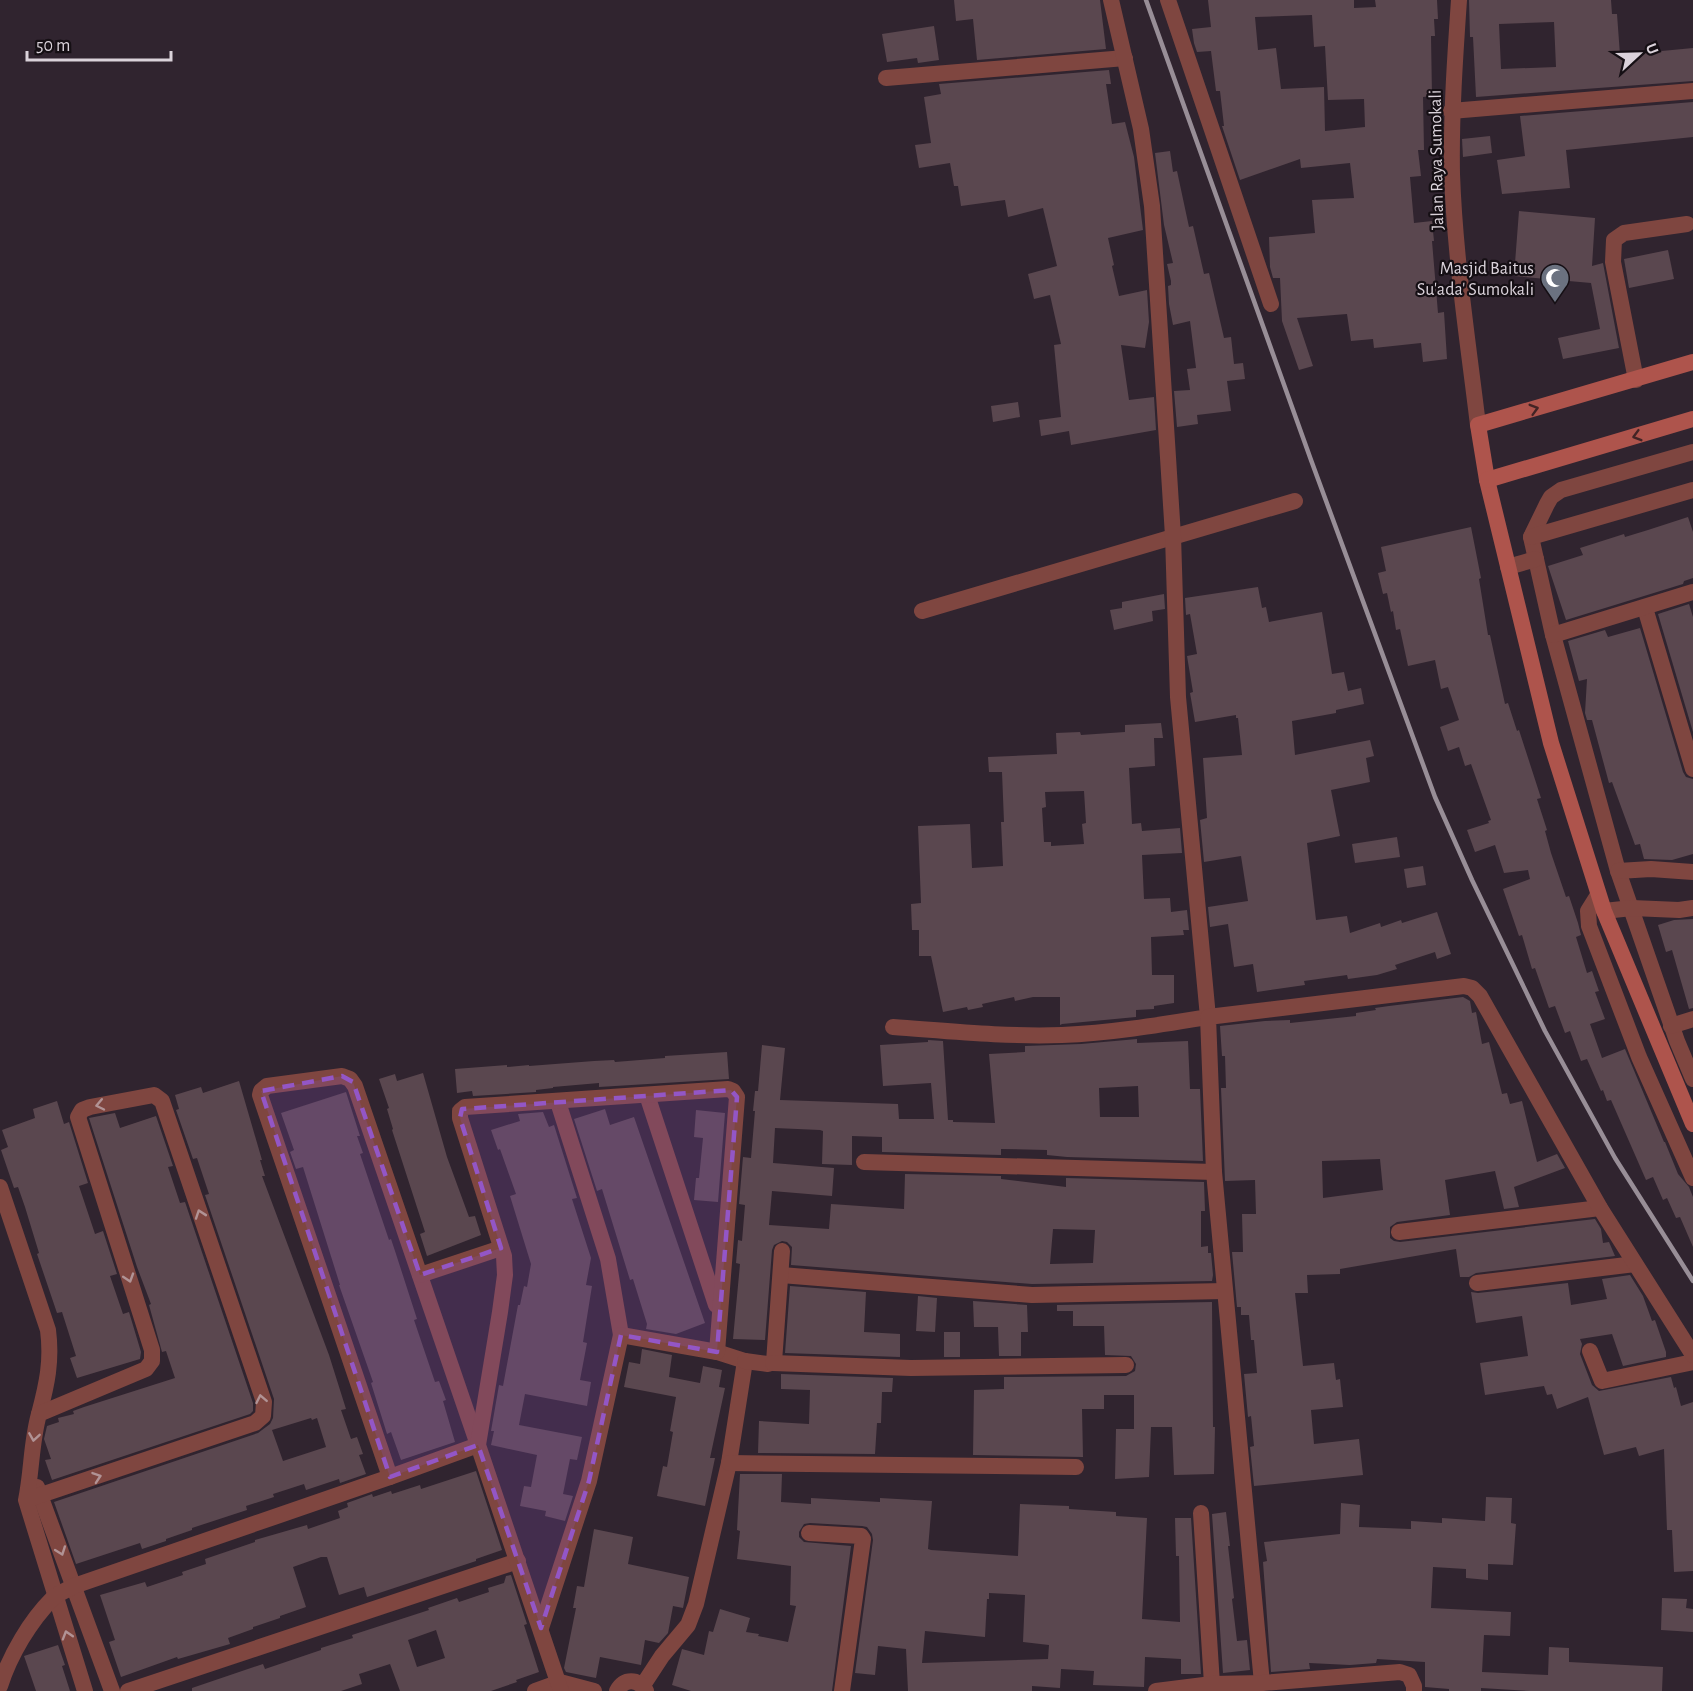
<svg xmlns="http://www.w3.org/2000/svg" width="1693" height="1691" font-family="'Alegreya Sans',sans-serif">
  <style>
    .building { fill: #5a474f; fill-rule: evenodd }
    .lines { fill: none; stroke-linecap: round; stroke-linejoin: round }
    .minor { stroke: #7f4640; stroke-width: 16 }
    .tertiary { stroke: #7f4640; stroke-width: 16 }
    .secondary { stroke: #ae544c; stroke-width: 16 }
    .rail { stroke: #988e97; stroke-width: 4.5 }
    .oneway { stroke: #432425 }
    .oneway2 { stroke: #b19395 }
    .marked { fill: #9356c6; fill-opacity: 0.2; stroke: #9356c6; stroke-width: 4.5; stroke-dasharray: 12 8; stroke-linejoin: round }
    .labels { text-anchor: middle; stroke-width: 4.5; stroke-linejoin: round; paint-order: stroke }
    .street-label { font-size: 18px; fill: #dad2da; stroke: #150f14 }
    .poi-label { font-size: 18px; fill: #dad2da; stroke: #150f14; text-anchor: end }
  </style>
  <rect width="100%" height="100%" fill="#30242f"/>
  <g class="building">
    <path d="M954,0H1100L1106,49L977,60L973,19L956,21Z"/>
    <path d="M1208,0H1354V8L1376,7L1375,0H1437L1438,19H1434L1435,36H1431L1432,96L1423,97L1424,150H1418L1421,176L1410,177L1414,223L1432,221L1434,241H1432L1438,313L1444,312L1447,359L1423,362L1421,343L1374,348L1373,339L1351,341L1347,314L1297,318L1313,366L1299,370L1282,321L1280,278H1273L1270,267L1269,237L1315,233L1312,200L1354,198L1350,163L1301,168L1300,159L1240,180L1222,126H1224L1220,91H1216L1211,51L1197,52L1194,43L1192,29L1211,27ZM1312,15L1314,47L1325,46L1328,100L1364,99L1365,127L1325,131L1324,87L1281,89L1276,48L1258,50L1255,17Z"/>
    <path d="M1469,0H1611L1612,14H1617L1620,55L1693,48V81L1476,97L1473,37H1470ZM1554,22L1556,67L1501,69L1499,24Z"/>
    <path d="M934,26L939,60L918,63L917,58L887,62L882,34Z"/>
    <path d="M1109,70L1111,84H1106L1112,124L1125,122L1134,157L1143,230L1108,238L1114,265L1112,266L1119,296L1147,290L1149,322L1145,348L1121,345L1129,400L1154,397L1156,430L1071,445L1069,431L1041,436L1039,420L1061,417L1054,345L1061,344L1050,295L1034,299L1028,274L1057,266L1043,208L1008,217L1005,200L961,206L958,186H954L950,163L919,168L915,145L931,143L924,97L941,94L939,84Z"/>
    <path d="M1693,102V137L1566,150L1570,188L1502,194L1497,160L1525,156L1520,116Z"/>
    <path d="M1490,136L1492,153L1463,157L1462,139Z"/>
    <path d="M1170,151L1173,172L1177,171L1189,227L1193,226L1204,274L1209,273L1224,338L1231,337L1234,364L1243,363L1245,379L1227,381L1231,411L1197,415L1198,424L1177,427L1174,391L1190,390L1187,369L1196,368L1190,321L1173,325L1169,304L1168,286L1171,285V281L1167,264L1173,263L1164,225L1155,153Z"/>
    <path d="M1519,211L1595,218L1592,266L1603,263L1619,348L1563,359L1558,338L1600,329L1591,283L1514,276Z"/>
    <path d="M1668,250L1674,279L1629,288L1624,259Z"/>
    <path d="M1018,402L1020,417L993,422L991,406Z"/>
    <path d="M1688,517L1693,532V578L1684,581L1683,584L1566,620L1548,566L1583,555L1580,548L1624,534L1625,537L1648,530Z"/>
    <path d="M1471,527L1481,578L1479,579L1488,635H1490L1505,704L1508,703L1517,731L1519,730L1541,798L1537,799L1547,830L1545,831L1551,853L1566,897L1569,896L1578,923L1581,935L1576,937L1587,973L1592,971L1599,991L1595,992L1605,1019L1590,1024L1602,1058L1625,1049L1664,1142H1665L1678,1174L1689,1187L1693,1197V1247L1680,1217L1676,1218L1667,1198L1663,1200L1653,1177L1646,1180L1611,1100L1607,1101L1603,1090L1601,1091L1587,1059L1581,1061L1570,1031L1565,1033L1555,1006L1549,1008L1535,968L1532,969L1522,935L1519,936L1503,889L1530,879L1528,870L1504,873L1495,845L1475,852L1467,830L1489,823L1488,821L1491,820L1471,764L1465,766L1459,747L1448,751L1440,727L1459,720L1448,687L1441,689L1435,660L1408,666L1400,629L1396,630L1393,611L1391,612L1387,593L1383,594L1378,573L1386,571L1381,547Z"/>
    <path d="M1258,587L1262,608L1266,607L1269,622L1322,612L1332,674L1344,672L1348,691L1361,688L1364,704L1336,710V713L1292,721L1295,755L1370,740L1374,756L1366,758L1370,782L1331,790L1340,836L1307,843L1316,920L1347,916L1350,933L1380,923L1381,927L1401,920L1402,923L1437,912L1451,954L1437,959L1435,952L1395,965L1397,969L1377,975L1348,979L1347,975L1304,981L1305,985L1257,992L1253,964L1234,967L1228,924L1210,927L1208,907L1248,901L1241,856L1204,862L1200,820L1207,818L1203,758L1242,755L1238,718H1236V715L1195,722L1190,693L1193,692L1187,656L1197,654L1190,614L1186,615L1185,598Z"/>
    <path d="M1164,594L1165,609L1152,611L1153,621L1114,630L1110,610L1122,608V602Z"/>
    <path d="M1689,604L1693,617V732L1658,614Z"/>
    <path d="M1640,628L1683,772L1686,777L1693,779V854L1672,860L1644,859L1640,844L1635,845L1612,782L1609,783L1592,720H1587L1585,713L1587,679L1579,681L1568,641L1605,630L1608,637Z"/>
    <path d="M1161,723L1163,738H1154L1155,766L1129,768L1132,824L1141,823L1142,831L1180,828L1182,853L1142,855L1144,899L1170,898L1171,912L1187,910L1189,930H1183L1184,935L1151,937L1152,975H1174V1003L1154,1006V1009L1136,1010V1017L1062,1024L1060,1025V997H1033L1015,1001L1014,997L982,1004L983,1007L968,1010L967,1007L943,1012L931,956H919V930H912L911,904L921,903L918,826L970,824L972,868L1003,866L1001,822H1004L1002,772H989L988,757L1057,754L1056,733L1080,732L1081,735L1125,732V725ZM1084,791L1086,823L1082,824L1084,844L1051,846V842H1044L1042,808L1046,807L1045,792Z"/>
    <path d="M1397,837L1400,857L1355,863L1352,844Z"/>
    <path d="M1423,866L1426,885L1407,888L1404,869Z"/>
    <path d="M1693,919V1008L1689,1009L1672,950L1666,952L1658,925L1674,920Z"/>
    <path d="M1463,997L1470,1001L1472,1013L1476,1012L1482,1044L1489,1042L1502,1094L1507,1093L1510,1104L1522,1101L1537,1162L1557,1154L1565,1168L1514,1187L1519,1207L1504,1209L1495,1171L1445,1180L1450,1215L1397,1222L1390,1227V1238L1394,1241L1400,1242L1595,1219L1601,1229L1603,1243L1609,1242L1615,1256L1476,1273L1469,1277H1460L1456,1249L1340,1269V1274L1307,1275L1308,1293H1295L1303,1366L1334,1363L1336,1380L1340,1379L1343,1407L1311,1410L1314,1444L1359,1439L1363,1475L1254,1486L1250,1447L1254,1446L1251,1416L1248,1417L1244,1374L1257,1373L1254,1340H1251L1249,1315H1241V1307H1237L1232,1252H1243L1242,1214H1256L1255,1180L1225,1181L1221,1088H1226L1225,1056H1222L1220,1026L1265,1021L1290,1020V1023L1356,1016V1013L1376,1010L1375,1008L1389,1006ZM1380,1159L1383,1190L1323,1198L1322,1161Z"/>
    <path d="M1137,1039V1043L1188,1041L1190,1089H1200L1203,1161L1067,1157L1047,1155V1150L1001,1149V1155L882,1152V1137L852,1136V1165L822,1164L823,1131L820,1130L775,1128L773,1163L834,1168L832,1196L772,1191L769,1225L829,1229L831,1204L904,1209L905,1174L1001,1176V1179L1066,1187V1178L1204,1182L1205,1211H1201V1247L1208,1246V1253H1211L1213,1275L1212,1281L1032,1284L791,1265L792,1247L787,1242L782,1241L774,1245L772,1250L765,1340L733,1339L740,1264L736,1263L738,1240L742,1241L745,1205L739,1204L743,1157L751,1158L755,1111H753L755,1091H758L762,1045L785,1048L780,1100L898,1104L899,1119H934L931,1083L883,1086L880,1045L928,1042V1040L943,1041L948,1120H953V1122L995,1123L989,1054L1025,1052V1046L1081,1044ZM1138,1086L1139,1117H1100L1099,1088ZM1053,1229L1095,1230L1093,1263L1050,1264Z"/>
    <path d="M727,1052L729,1079L599,1087V1083L553,1087V1088L536,1090V1092L473,1096L472,1091L457,1093L455,1069L507,1065V1067L529,1065V1066L594,1061L614,1060L615,1062L665,1058V1056Z"/>
    <path d="M423,1073L447,1157L469,1217L475,1216L481,1235L427,1256L420,1234L425,1232L392,1130L393,1129L387,1109L389,1108L379,1079L395,1074L397,1081Z"/>
    <path d="M239,1081L262,1160H260L265,1176H262L329,1355L346,1409L341,1410L351,1439L357,1437L363,1454L359,1455L366,1474L340,1483L339,1479L306,1490L304,1484L273,1494L274,1497L246,1506L247,1510L192,1528V1530L166,1539V1541L142,1549L140,1543L76,1564L54,1502L258,1433L270,1424L273,1418L274,1399L205,1195L209,1194L197,1158L193,1159L176,1110L179,1109L175,1095L201,1087L203,1093ZM311,1418L312,1420L317,1418L326,1447L283,1461L272,1430Z"/>
    <path d="M346,1092L360,1136H357L363,1153L360,1154L389,1240L391,1239L396,1254L417,1319L414,1320L435,1382L439,1381L446,1400L443,1401L455,1442L401,1460L391,1432L387,1434L371,1383L373,1382L339,1285H340L303,1167L296,1169L290,1152L294,1150L281,1113Z"/>
    <path d="M57,1101L64,1124L69,1122L88,1183L79,1186L95,1234L103,1231L117,1274L110,1276L123,1314L129,1312L141,1352L140,1359L77,1378L70,1358L76,1356L62,1312L57,1313L37,1254L39,1253L25,1207L18,1187L14,1188L1,1150L8,1147L2,1130L35,1118L33,1109Z"/>
    <path d="M605,1109L610,1125L634,1117L705,1323L676,1334L646,1329L647,1324L633,1279L630,1280L602,1189L597,1191L574,1119Z"/>
    <path d="M696,1110L725,1113L718,1202L694,1200L696,1178H699L703,1138L694,1137Z"/>
    <path d="M543,1112L549,1127L554,1125L577,1198L572,1199L591,1258L586,1285L592,1286L583,1342L587,1343L580,1380L591,1382L587,1406L525,1394L519,1425L582,1437L577,1460L570,1459L563,1494L573,1496L565,1521L545,1516L546,1511L520,1506L524,1486L531,1487L537,1455L491,1445L494,1431H491L499,1385L503,1386L518,1305H520L524,1286L527,1287L531,1264L510,1196L516,1194L500,1149L498,1150L491,1130L520,1121L518,1114Z"/>
    <path d="M115,1113L120,1128L156,1116L173,1166L168,1167L180,1203L185,1202L253,1403V1411L250,1414L52,1480L45,1460L51,1459L44,1439L47,1426L59,1422L58,1418L74,1414L73,1411L84,1407L175,1378L166,1351L162,1352L149,1305L151,1304L137,1267L89,1118Z"/>
    <path d="M1630,1275L1643,1296L1652,1321L1655,1320L1666,1352V1357L1623,1366L1612,1334L1580,1339L1582,1344L1580,1354L1592,1385L1599,1391L1671,1377L1674,1388L1676,1387L1681,1406L1693,1402V1571L1674,1572L1672,1530H1667L1664,1449L1639,1456L1636,1447L1604,1455L1588,1397L1557,1409L1552,1394L1547,1395L1544,1386L1485,1395L1480,1363L1528,1356L1522,1316L1476,1323L1471,1292L1478,1293L1568,1283L1571,1305L1607,1299L1602,1279Z"/>
    <path d="M790,1286L866,1292L864,1332L900,1334V1357L785,1353Z"/>
    <path d="M918,1296L937,1298L935,1332L916,1331Z"/>
    <path d="M973,1301L1027,1305L1028,1332H1021V1356H999L998,1327H974Z"/>
    <path d="M1212,1302L1213,1427H1215L1214,1474L1174,1475L1172,1427H1151L1149,1477L1115,1479L1116,1429H1134V1395H1104V1409H1082L1083,1457L973,1455L974,1390L1004,1389V1377L1126,1376L1135,1371L1136,1364L1131,1356L1105,1355L1104,1326H1073V1311H1057V1305Z"/>
    <rect x="944" y="1332" width="16" height="25"/>
    <path d="M642,1349L672,1355L669,1377L700,1383L703,1366L722,1370L719,1387L725,1388L710,1458H715L705,1506L657,1496L663,1466L667,1467L673,1432L670,1431L676,1397L624,1387L629,1362L640,1364Z"/>
    <path d="M781,1374L893,1378L892,1392H882L881,1423H877L875,1454L758,1453L759,1421L809,1424L810,1390L781,1389Z"/>
    <path d="M476,1471L502,1550L476,1559V1561L367,1597L364,1587L339,1595L327,1557H321L293,1567L306,1607L280,1616V1618L253,1627V1629L228,1638L230,1644L178,1659L177,1657L121,1677L109,1642L115,1640L100,1595L145,1582L147,1587L183,1575L182,1572L206,1564L205,1559L255,1542V1540L307,1525L308,1529L340,1518L338,1511L348,1507L347,1503L372,1494L373,1497L391,1491L392,1494L420,1485L421,1489Z"/>
    <path d="M740,1474H782L781,1502L811,1504V1498L880,1502V1498L932,1501L928,1549L931,1550L1018,1556L1020,1504L1069,1506V1509L1116,1512V1516L1147,1518L1142,1619L1180,1622L1179,1556H1176L1175,1518H1191L1201,1674H1181V1659L1145,1657L1144,1687L1093,1685L1094,1671L1061,1669L1060,1688L1032,1686V1691H908L906,1649L878,1646L875,1675L855,1673L873,1540L872,1534L867,1527L862,1526L810,1523L804,1524L799,1532V1537L804,1542L851,1546L832,1691H691L672,1685L682,1649L704,1655L709,1631L713,1632L720,1609L750,1618L746,1632L759,1634L758,1636L788,1642L796,1606L790,1605L791,1566L737,1559L740,1531L737,1530ZM989,1593L1025,1595L1023,1642L1049,1645L1048,1659L922,1663L925,1631L985,1637L987,1599H989Z"/>
    <path d="M1486,1497L1512,1498L1511,1523L1516,1524L1513,1565L1488,1564V1580L1466,1578V1569L1433,1567L1431,1608L1511,1612L1510,1636L1484,1635L1482,1672L1548,1675L1549,1647L1569,1648V1662L1663,1667L1662,1691H1530L1481,1688V1691H1449V1689L1425,1687V1662L1377,1659L1376,1663L1350,1665L1309,1663L1310,1669L1271,1672L1263,1562L1267,1561L1264,1542L1340,1534L1341,1503L1360,1505L1359,1527L1411,1529V1521L1442,1523V1518L1485,1521Z"/>
    <path d="M1226,1512L1230,1546H1228L1234,1598L1232,1599L1237,1641L1247,1640L1250,1670L1223,1673L1212,1514Z"/>
    <path d="M594,1529L633,1537L628,1564L689,1577L683,1608L673,1606L668,1633L659,1643L645,1640L641,1665L600,1657L596,1678L566,1672L564,1668L576,1608H573L577,1586L584,1587Z"/>
    <path d="M511,1575L527,1624L524,1625L539,1672L516,1680L517,1682L491,1691H400L390,1664L359,1674L362,1684L341,1691H192V1688L263,1664L265,1669L321,1650V1648L353,1638L352,1635L429,1610L428,1608L457,1598L459,1602L489,1592L488,1588L504,1583L506,1576ZM436,1630L445,1658L417,1667L408,1640Z"/>
    <path d="M1662,1598L1687,1599L1686,1608L1693,1609V1632L1661,1630Z"/>
    <path d="M58,1645L65,1665L62,1666L70,1691H36L24,1656Z"/>
  </g>
  <g class="lines">
    <g class="minor">
      <path d="M1168,0L1271,304"/>
      <path d="M886,78L1125,58"/>
      <path d="M1451,111L1693,91"/>
      <path d="M1636,380L1613,262L1614,240L1624,233L1687,224"/>
      <path d="M1693,452L1561,490L1551,497L1547,504L1531,537L1553,635L1618,871L1677,1041L1693,1079"/>
      <path d="M1531,537L1693,490"/>
      <path d="M1508,567L1536,559"/>
      <path d="M1645,608L1693,769"/>
      <path d="M922,611L1295,501"/>
      <path d="M1553,635L1693,592"/>
      <path d="M1618,871L1651,869L1693,872"/>
      <path d="M1598,895L1588,911L1589,926L1639,1057L1693,1178"/>
      <path d="M1604,911L1632,908L1679,910L1693,908"/>
      <path d="M1671,1026L1693,1019"/>
      <path d="M893,1027C949,1031 1006,1037 1062,1035C1111,1033 1159,1025 1208,1017L1178,697L1173,536L1152,206L1141,129L1111,0"/>
      <path d="M342,1076L350,1079L355,1086L478,1445L390,1477L260,1095L261,1091L267,1086Z"/>
      <path d="M647,1095L716,1305"/>
      <path d="M558,1102L608,1259L621,1335L717,1352L745,1361L729,1463L696,1604L688,1625L662,1656L643,1685"/>
      <path d="M864,1162L1214,1172"/>
      <path d="M0,1187L48,1330C52,1361 47,1384 39,1414"/>
      <path d="M1399,1232L1600,1208"/>
      <path d="M420,1275L501,1248"/>
      <path d="M781,1275L1032,1295L1225,1291"/>
      <path d="M1477,1283L1635,1264"/>
      <path d="M1590,1351L1602,1381L1693,1362"/>
      <path d="M745,1361L768,1364L774,1362L782,1251"/>
      <path d="M773,1363L911,1368L1126,1365"/>
      <path d="M729,1463L1076,1467"/>
      <path d="M37,1487L112,1691"/>
      <path d="M26,1500L255,1423L263,1416L264,1402L162,1101L154,1095L90,1107L82,1110L78,1117L152,1350V1361L146,1369L39,1414C31,1442 32,1471 26,1500L85,1691"/>
      <path d="M1201,1513L1212,1684"/>
      <path d="M809,1533L861,1536L863,1539L842,1691"/>
      <path d="M541,1628L589,1481L621,1335"/>
      <path d="M1262,1683L1214,1172L1208,1017L1464,986L1472,988L1480,996L1600,1208L1693,1355"/>
      <path d="M0,1686C10,1655 30,1621 53,1598C59,1593 67,1590 74,1586L390,1477"/>
      <path d="M128,1691L518,1561"/>
      <path d="M535,1691L560,1682L594,1691"/>
      <path d="M561,1691L478,1445L500,1312L505,1275L504,1256L460,1118V1111L465,1107L728,1089L733,1091L737,1097L717,1352"/>
      <path d="M617,1691C624,1678 638,1678 646,1691"/>
      <path d="M1156,1691L1212,1684L1262,1683L1400,1672L1409,1675L1414,1686V1691"/>
    </g>
    <path class="tertiary" d="M1459,0C1455,58 1451,116 1452,174C1455,258 1468,342 1478,425"/>
    <g class="secondary">
      <path d="M1693,362L1478,425L1487,480L1551,743L1604,911L1693,1124"/>
      <path d="M1487,480L1693,419"/>
    </g>
    <path class="rail" d="M1146,0L1311,460L1435,797L1472,880L1545,1031L1615,1158L1693,1281"/>
  </g>
  <defs><path id="oneway-chevron" d="M-2-3.5L2.5 0L-2 3.5" fill="none" stroke-width="1.6" stroke-linecap="round" stroke-linejoin="round" transform="scale(1.5)"/></defs>
  <g class="oneway">
    <use href="#oneway-chevron" transform="translate(1534 409) rotate(-16)"/>
    <use href="#oneway-chevron" transform="translate(1637 436) rotate(164)"/>
  </g>
  <g class="oneway2">
    <use href="#oneway-chevron" transform="translate(100 1105) rotate(168)"/>
    <use href="#oneway-chevron" transform="translate(200 1214) rotate(-109)"/>
    <use href="#oneway-chevron" transform="translate(129 1278) rotate(72)"/>
    <use href="#oneway-chevron" transform="translate(261 1399) rotate(-101)"/>
    <use href="#oneway-chevron" transform="translate(34 1437) rotate(99)"/>
    <use href="#oneway-chevron" transform="translate(97 1477) rotate(-19)"/>
    <use href="#oneway-chevron" transform="translate(61 1551) rotate(70)"/>
    <use href="#oneway-chevron" transform="translate(67 1635) rotate(-107)"/>
  </g>
  <path class="marked" d="M342,1076L353,1082L420,1275L501,1248L460,1118L462,1109L731,1090L737,1097L717,1352L621,1335L589,1481L541,1628L478,1445L390,1477L261,1091Z"/>
  <defs>
    <g id="mosque-pin" transform="scale(1.5)"><path d="M0 17L-7.5 6A9.5 9.5 0 1 1 7.5 6Z" fill="#6b7280" stroke="#150f14"/><path d="M3.5-4.9A6 6 0 1 0 3.5 4.9A5 5 0 1 1 3.5-4.9Z" fill="#fff"/></g>
  </defs>
  <g fill-rule="evenodd">
    <use href="#mosque-pin" x="1555" y="278"/>
  </g>
  <g class="labels">
    <g class="street-label">
      <text transform="translate(1436 160) rotate(-91)" y="6">Jalan Raya Sumokali</text>
    </g>
    <g class="poi-label">
      <text x="1534" y="274">Masjid Baitus<tspan x="1534" dy="21">Su'ada' Sumokali</tspan></text>
    </g>
  </g>
  <g transform="translate(1639 54) rotate(68)" stroke="#150f14" stroke-width="4.5" paint-order="stroke">
  <path d="M0-4.5L10 22L0 15L-10 22Z" fill="#dad2da"/>
  <text y="-9" font-size="16" font-weight="bold" text-anchor="middle" fill="#dad2da">U</text>
  </g>
  <path d="M27 51v9h144v-9" fill="none" stroke="#dad2da" stroke-width="3"/>
  <text x="36" y="51" font-size="18" fill="#dad2da" stroke="#150f14" stroke-width="4.5" paint-order="stroke">50 m</text>
</svg>
